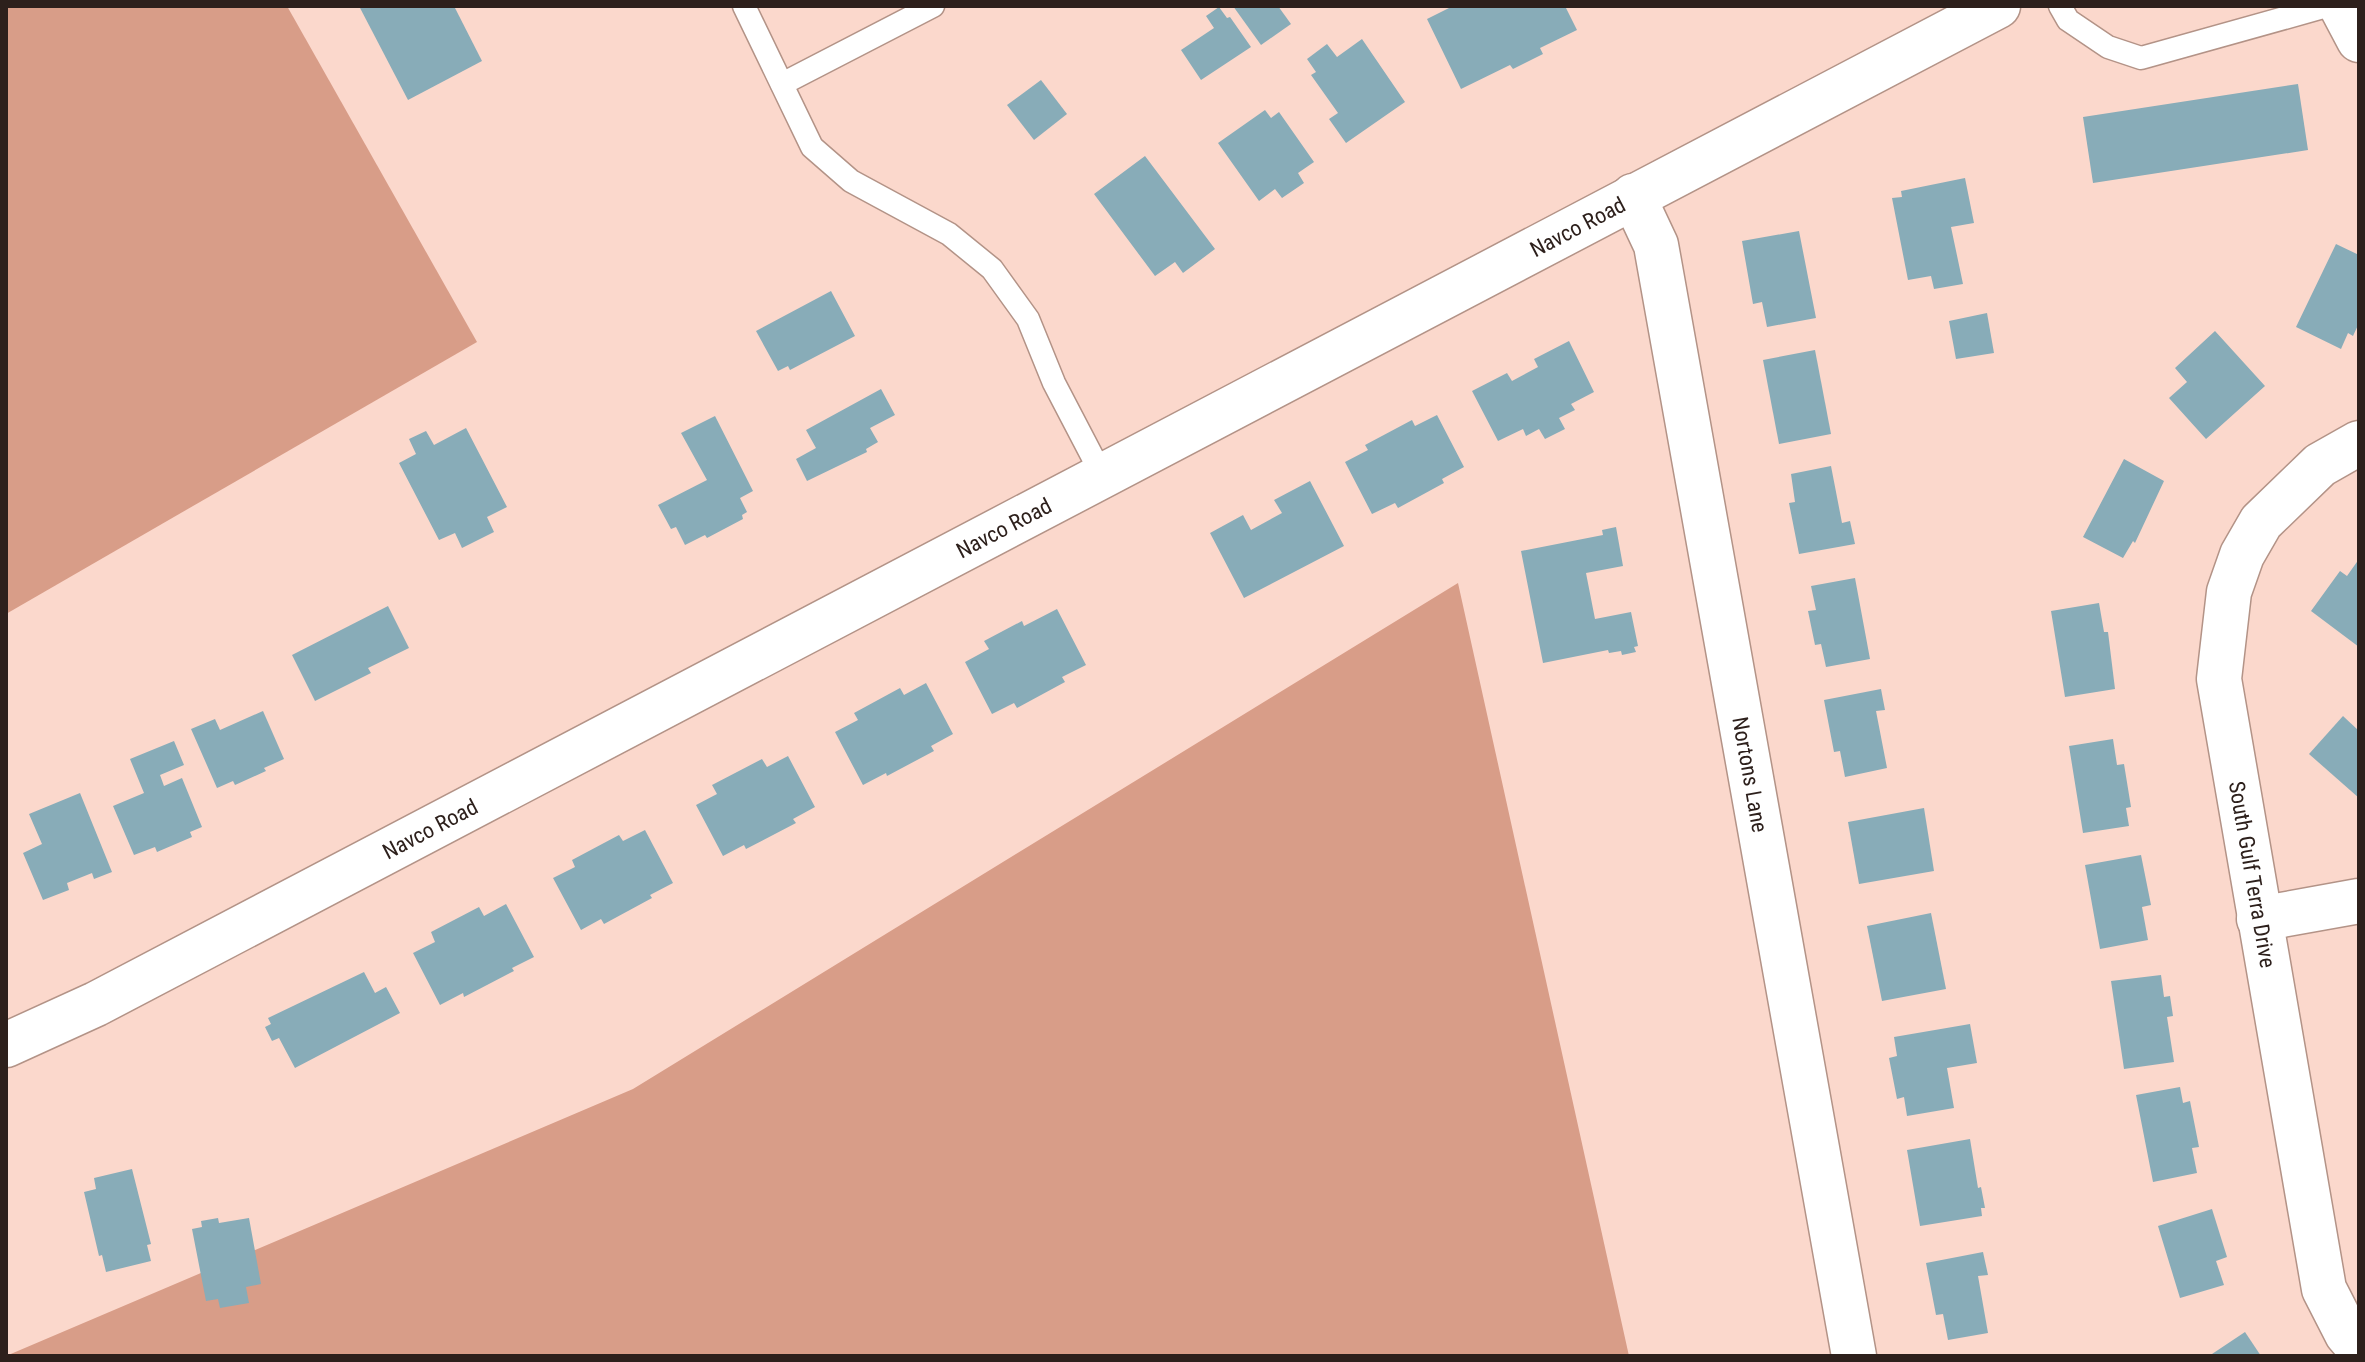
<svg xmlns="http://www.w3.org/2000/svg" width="2365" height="1362" font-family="'Roboto Condensed',sans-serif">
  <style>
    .forest { fill: #d89d88 }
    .building { fill: #88acb8 }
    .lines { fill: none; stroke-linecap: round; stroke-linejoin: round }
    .lane-casing { stroke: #b39387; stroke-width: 25 }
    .street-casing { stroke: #b39387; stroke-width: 47 }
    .lane { stroke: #fff; stroke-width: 22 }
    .street { stroke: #fff; stroke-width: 44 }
    .labels { text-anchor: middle; stroke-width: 6; stroke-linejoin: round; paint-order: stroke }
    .street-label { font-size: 22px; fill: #2d201c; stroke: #fff }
  </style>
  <rect width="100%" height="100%" fill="#fbd8cc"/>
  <g class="forest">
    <path d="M6,6H287L477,342L6,614Z"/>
    <path d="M1458,583L1629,1356H6L633,1089Z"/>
  </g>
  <g class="building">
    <path d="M359,6H454L482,61L408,100Z"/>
    <path d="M1233,6H1278L1291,24L1261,45Z"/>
    <path d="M1453,6H1565L1577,30L1540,48L1543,54L1513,69L1510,65L1461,89L1427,19Z"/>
    <path d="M1219,7L1227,18L1230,17L1251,47L1201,80L1181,50L1214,28L1206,16Z"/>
    <path d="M1362,39L1405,102L1346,143L1329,119L1338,113L1311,75L1316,72L1307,59L1327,44L1337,57Z"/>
    <path d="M1041,80L1067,114L1034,140L1007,105Z"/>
    <path d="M2298,84L2308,150L2093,183L2083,117Z"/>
    <path d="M1265,110L1271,118L1279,112L1314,162L1298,173L1304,183L1282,198L1275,189L1259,201L1218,143Z"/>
    <path d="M1145,156L1215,249L1183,273L1175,262L1155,276L1094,194Z"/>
    <path d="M1965,178L1974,223L1951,227L1963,284L1934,289L1931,276L1908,280L1892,198L1902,197L1901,191Z"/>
    <path d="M1799,231L1816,318L1767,327L1762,302L1753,304L1742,241Z"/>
    <path d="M2336,244L2359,255V323L2353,336L2348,333L2341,349L2296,327Z"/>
    <path d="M831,291L855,336L790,370L788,366L778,371L756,331Z"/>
    <path d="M1987,313L1994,353L1956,359L1949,321Z"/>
    <path d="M2215,331L2265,386L2206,439L2169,398L2187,382L2175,368Z"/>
    <path d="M1569,341L1594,392L1571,404L1575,410L1559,418L1565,429L1545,439L1539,429L1526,436L1523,429L1498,441L1472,391L1507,373L1512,381L1538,367L1534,359Z"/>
    <path d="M1815,350L1831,434L1779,444L1763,360Z"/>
    <path d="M881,389L895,415L870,428L878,442L866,449L867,452L807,481L796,459L816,448L806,430Z"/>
    <path d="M1437,415L1464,467L1442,479L1444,483L1398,508L1395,503L1372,514L1345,462L1368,450L1365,445L1412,420L1415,426Z"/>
    <path d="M715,416L753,491L740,498L747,512L742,515L743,519L707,538L705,535L685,545L676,527L671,529L658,505L707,480L681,433Z"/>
    <path d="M466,428L507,507L487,517L494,532L462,548L455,533L439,540L399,463L416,454L409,439L426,431L434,445Z"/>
    <path d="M2124,459L2164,481L2135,543L2133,541L2123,558L2083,537Z"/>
    <path d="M1831,466L1842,523L1850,521L1855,544L1799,554L1789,503L1795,502L1791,474Z"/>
    <path d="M1310,481L1344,546L1244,598L1210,533L1243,515L1251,530L1282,513L1274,500Z"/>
    <path d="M1616,527L1623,566L1586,573L1595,619L1631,612L1638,646L1634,647L1636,652L1622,655L1621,651L1609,653L1608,650L1543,663L1521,551L1603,535L1602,530Z"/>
    <path d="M2359,559V647L2311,611L2340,571L2347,576Z"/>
    <path d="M1855,578L1870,659L1826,667L1821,644L1815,645L1808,611L1816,610L1811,586Z"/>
    <path d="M2099,603L2104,632H2108L2115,689L2065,697L2051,611Z"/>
    <path d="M388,606L409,648L368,668L371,673L315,701L292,655Z"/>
    <path d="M1057,609L1086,665L1062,677L1065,682L1017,708L1014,703L992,714L965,662L989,649L984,641L1022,621L1024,626Z"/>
    <path d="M926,683L953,734L931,746L934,751L887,776L886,773L863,785L835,732L858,720L854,713L900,688L904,695Z"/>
    <path d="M1881,689L1885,710L1876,711L1887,768L1845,777L1840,751L1834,752L1824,700Z"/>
    <path d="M263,711L284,759L264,768L266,771L235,785L233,781L217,788L191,729L215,719L220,730Z"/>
    <path d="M2343,716L2359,731V798L2309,754Z"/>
    <path d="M2113,739L2117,765L2124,764L2131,807L2126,808L2129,826L2083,833L2069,746Z"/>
    <path d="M174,741L184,765L160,775L164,786L182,778L202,827L190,832L192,837L157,852L155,847L134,855L113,806L144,793L130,759Z"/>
    <path d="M788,756L815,807L793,819L796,823L746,849L744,845L723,856L696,805L717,794L712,785L762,759L767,767Z"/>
    <path d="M80,793L112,872L94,879L92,873L67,883L69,890L43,900L23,853L42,844L29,814Z"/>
    <path d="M1924,808L1934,871L1859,884L1848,822Z"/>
    <path d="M645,830L673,883L650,895L652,898L604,924L601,919L581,930L553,878L575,867L572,860L619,835L623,841Z"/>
    <path d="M2141,855L2151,905L2142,907L2148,940L2100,949L2085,865Z"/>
    <path d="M506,904L534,957L512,968L514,971L464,997L463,993L440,1005L413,953L435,942L431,932L479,907L484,916Z"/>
    <path d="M1931,913L1946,989L1882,1001L1867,926Z"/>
    <path d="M364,972L375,993L386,987L400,1013L295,1068L279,1038L272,1041L265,1027L271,1024L268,1018Z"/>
    <path d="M2161,975L2164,997L2170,996L2173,1016L2167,1017L2174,1062L2124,1069L2111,981Z"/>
    <path d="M1970,1024L1977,1063L1947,1068L1954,1108L1907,1116L1904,1097L1897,1099L1889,1058L1897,1056L1894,1037Z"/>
    <path d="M2180,1087L2183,1103L2190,1101L2199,1147L2192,1148L2197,1173L2153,1182L2136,1095Z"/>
    <path d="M1970,1139L1978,1188L1981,1187L1985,1208H1981L1982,1216L1920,1226L1907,1150Z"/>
    <path d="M132,1169L151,1244L147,1245L151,1261L106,1272L102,1255L99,1256L84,1192L96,1189L94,1178Z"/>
    <path d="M2212,1209L2227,1257L2216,1261L2224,1285L2180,1298L2158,1226Z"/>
    <path d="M218,1218L219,1223L249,1218L261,1284L246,1287L249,1303L220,1308L218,1299L206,1301L192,1229L202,1227L201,1221Z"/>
    <path d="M1983,1252L1988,1275L1978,1276L1988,1333L1948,1340L1943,1314L1936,1315L1926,1263Z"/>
    <path d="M2245,1332L2261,1356H2209Z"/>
  </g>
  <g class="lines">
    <g class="lane-casing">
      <g id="lane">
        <path d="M744,6L812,147L851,181L949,234L992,269L1028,319L1054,383L1102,475"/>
        <path d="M2060,6L2068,20L2108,47L2141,58L2327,6"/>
        <path d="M782,84L933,6"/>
      </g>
    </g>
    <g class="street-casing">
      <g id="street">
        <path d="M2341,6L2359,40"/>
        <path id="s1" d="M1633,196L1656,245L1854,1356"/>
        <path id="s2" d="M2359,443L2320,465L2261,522L2242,555L2229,592L2219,679L2324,1289L2347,1334L2359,1348"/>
        <path d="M2259,919L2359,901"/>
        <path id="s3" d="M6,1045L96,1004L1998,6"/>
      </g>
    </g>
    <use href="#lane" class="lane"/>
    <use href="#street" class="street"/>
  </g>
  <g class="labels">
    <g class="street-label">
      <text dy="8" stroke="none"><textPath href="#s3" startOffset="1772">Navco Road</textPath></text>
      <text dy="8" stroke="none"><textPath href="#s3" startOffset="1124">Navco Road</textPath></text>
      <text dy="8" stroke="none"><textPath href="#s1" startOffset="592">Nortons Lane</textPath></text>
      <text dy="8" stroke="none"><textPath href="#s3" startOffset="476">Navco Road</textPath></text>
      <text dy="8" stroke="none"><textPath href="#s2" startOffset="490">South Gulf Terra Drive</textPath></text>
    </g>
  </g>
  <rect width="2365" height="1362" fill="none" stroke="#2d201c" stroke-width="16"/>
</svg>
